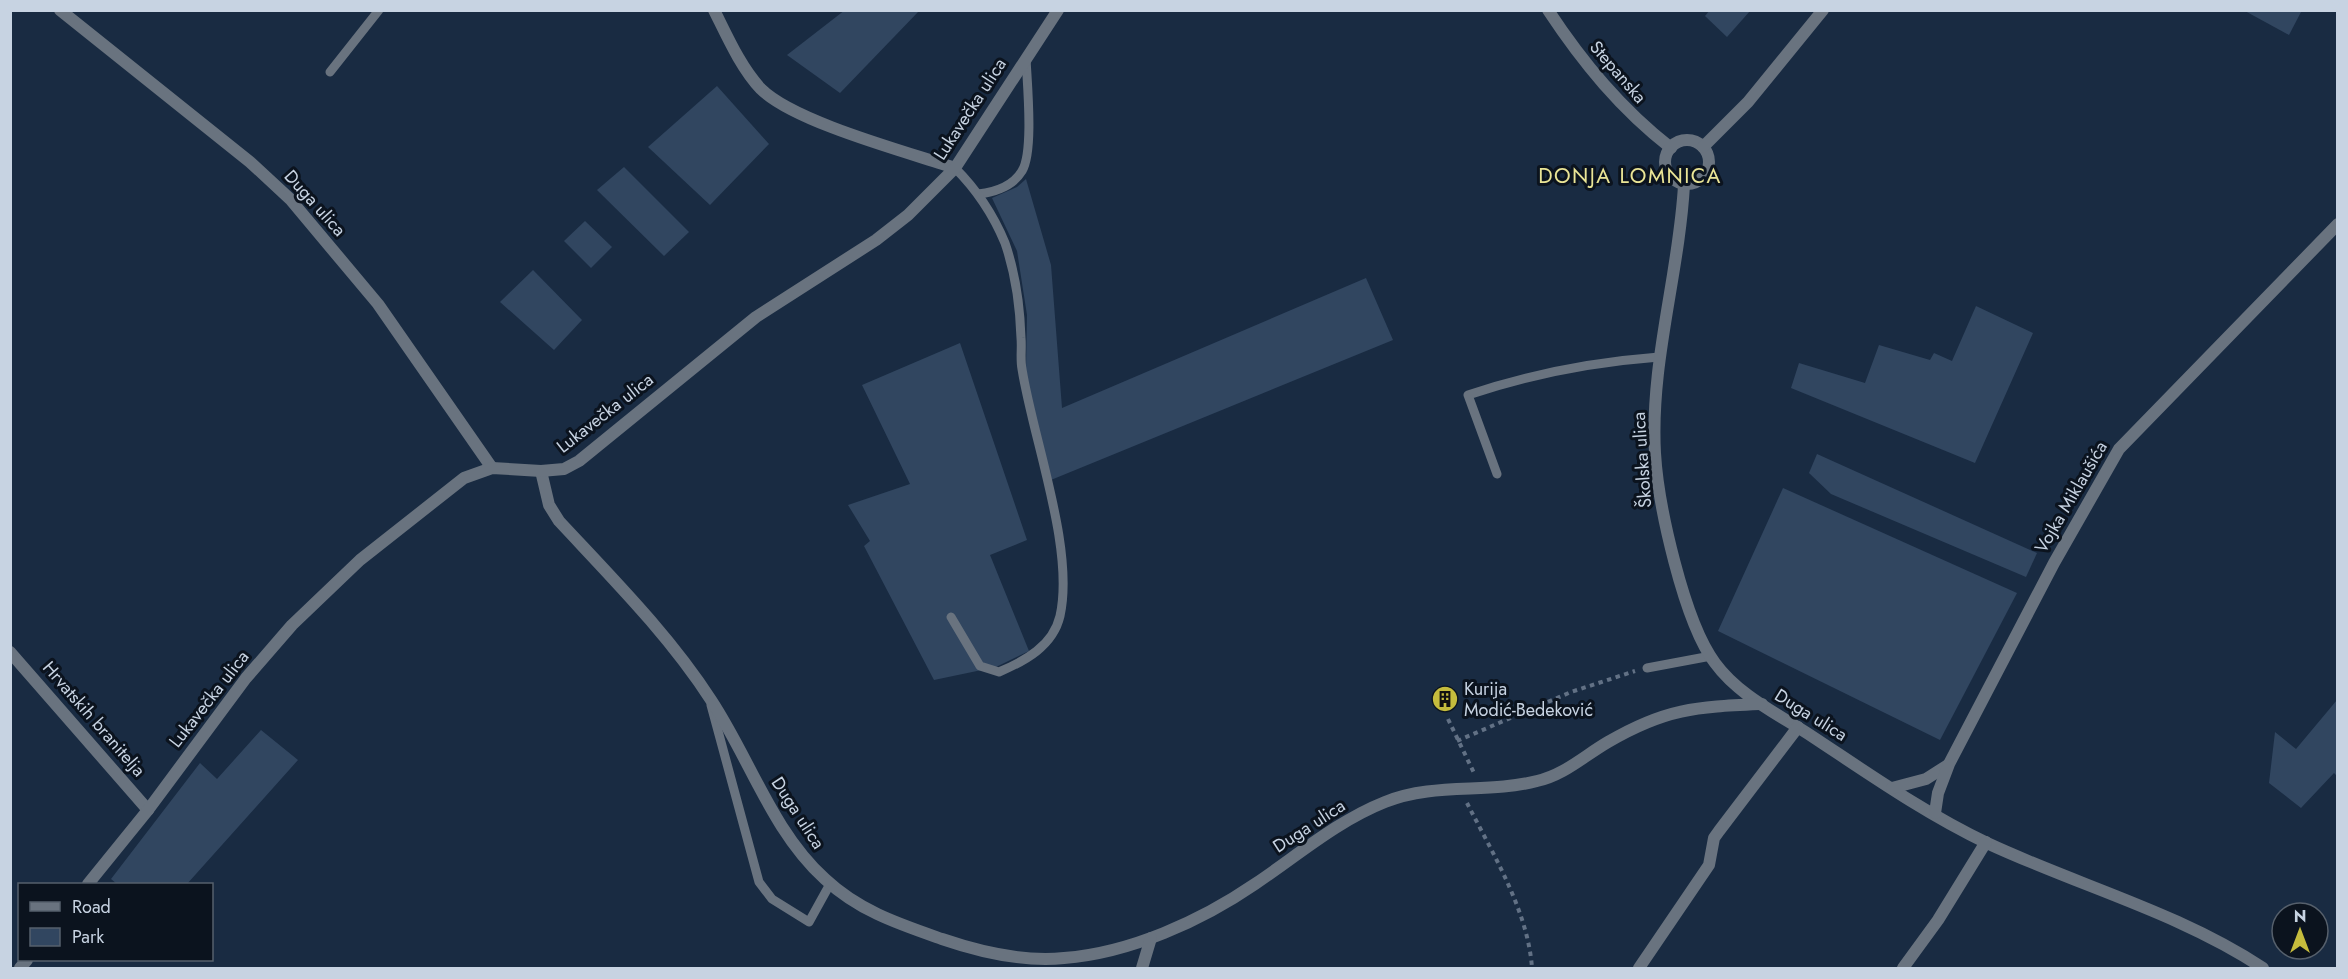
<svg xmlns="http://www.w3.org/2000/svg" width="2348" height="979" font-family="Jost,sans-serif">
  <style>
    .green { fill: #314660 }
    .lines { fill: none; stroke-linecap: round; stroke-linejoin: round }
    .path { stroke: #627185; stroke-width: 4; stroke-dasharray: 4.5 4.5; stroke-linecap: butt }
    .service { stroke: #69737f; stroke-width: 9 }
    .minor { stroke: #69737f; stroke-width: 12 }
    .tertiary { stroke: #69737f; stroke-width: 12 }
    .labels { text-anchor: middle; stroke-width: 6; stroke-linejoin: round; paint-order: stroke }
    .street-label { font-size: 18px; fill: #c7d3e2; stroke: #0b131e }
    .poi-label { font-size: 18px; fill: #c7d3e2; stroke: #0b131e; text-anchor: start }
    .quarter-label { font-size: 21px; letter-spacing: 1.5px; fill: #eae596; stroke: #0b131e }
  </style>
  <rect width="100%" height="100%" fill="#192b42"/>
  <g class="green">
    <path d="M845,10L919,11L840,93L787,55Z"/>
    <path d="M1710,10H1750V11L1727,37L1705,16Z"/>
    <path d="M2298,10L2301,12L2289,35L2245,11Z"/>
    <path d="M717,86L769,144L710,205L648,147Z"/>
    <path d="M624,167L689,232L664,256L597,190Z"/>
    <path d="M1026,179L1051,265L1062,408L1366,278L1393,340L1046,482L1026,369L1027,315L1017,251L992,198L1017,187Z"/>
    <path d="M585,221L612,247L591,268L564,241Z"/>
    <path d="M533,270L582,320L554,350L500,302Z"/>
    <path d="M1976,306L2033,333L1975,463L1791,388L1799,363L1865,383L1879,345L1930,360L1934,353L1952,361Z"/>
    <path d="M960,343L1027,540L990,555L1029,651L996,667L934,680L864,546L870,541L848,505L910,484L862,385Z"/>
    <path d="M1817,454L2037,553L2026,577L1831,494L1809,473Z"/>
    <path d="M1783,488L2017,593L1940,740L1718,631Z"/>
    <path d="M2337,700V776L2334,773L2301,808L2269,783L2275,732L2296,749Z"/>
    <path d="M261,730L298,760L187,884H117L111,879L200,763L217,779Z"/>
  </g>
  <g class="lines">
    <g class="path">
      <path d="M1448,719L1474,773"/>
      <path d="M1457,741L1571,692L1635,671"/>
      <path d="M1467,803C1493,854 1528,911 1532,968"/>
    </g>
    <g class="service">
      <path d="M330,72L379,10"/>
      <path d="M978,194C995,192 1013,186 1022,171C1034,152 1027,82 1026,58"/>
      <path d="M1497,474L1468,395C1530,374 1594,362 1659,357"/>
      <path d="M951,617L980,666L999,672C1025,661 1053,646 1060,616C1075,549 1033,439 1022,369C1020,359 1022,348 1021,338C1020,307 1015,272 1005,243C993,214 977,190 955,168"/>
      <path d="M1647,668L1711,656"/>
      <path d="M711,705L759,882L772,899L809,922L830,884"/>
    </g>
    <g class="minor">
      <path d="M60,10L250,162L290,199L378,304L492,468"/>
      <path d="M714,10C727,36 741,68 761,89C794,122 907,152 955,168"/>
      <path d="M1684,185C1679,275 1650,362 1655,453C1658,505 1684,622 1715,663C1739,696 1780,715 1813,737C1869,774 1926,814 1987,843C2079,886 2178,912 2263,968"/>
      <path d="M541,471L549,505L559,521C612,578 669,635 711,700C750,759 772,831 825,879C859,911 899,924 942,939C980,952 1024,962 1064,958C1130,953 1201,921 1255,884C1297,856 1337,821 1385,802C1434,782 1487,794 1537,781C1564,775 1584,756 1608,742C1666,708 1696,707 1762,704"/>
      <path d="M10,652L148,810"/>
      <path d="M1892,788L1926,779L1948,765"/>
      <path d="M1935,813L1938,793L1949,764L2054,563L2119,449L2338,224"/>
      <path d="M1142,968L1151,938"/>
      <path d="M1639,968L1709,865L1714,838L1719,831L1798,727"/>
      <path d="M1903,968L1938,920L1986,842"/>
    </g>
    <g class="tertiary">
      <path d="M1548,10C1583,63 1621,109 1671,148"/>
      <circle cx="1687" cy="162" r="22"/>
      <path d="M1703,147L1748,102L1823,10"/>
      <path d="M88,884L148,810L246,678L292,625L360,560L464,478L492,468L541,471L564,469L579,461L756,317L876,240L908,215L955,168L1058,10"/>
      <path d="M20,968L27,960"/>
    </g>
  </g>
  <defs>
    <g id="building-disc" transform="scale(1.35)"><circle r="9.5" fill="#c5bc3d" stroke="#0b131e"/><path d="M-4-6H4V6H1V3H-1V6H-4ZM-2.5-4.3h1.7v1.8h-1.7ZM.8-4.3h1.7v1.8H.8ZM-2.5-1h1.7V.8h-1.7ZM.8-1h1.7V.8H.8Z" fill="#111"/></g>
  </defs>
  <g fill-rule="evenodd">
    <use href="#building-disc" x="1445" y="699"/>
  </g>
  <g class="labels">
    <g class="street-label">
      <text transform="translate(1618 72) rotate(49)" y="6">Stepanska</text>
      <text transform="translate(970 109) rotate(-57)" y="6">Lukavečka ulica</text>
      <text transform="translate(315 203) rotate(48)" y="6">Duga ulica</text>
      <text transform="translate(605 413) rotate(-38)" y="6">Lukavečka ulica</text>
      <text transform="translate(1642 460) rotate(-94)" y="6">Školska ulica</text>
      <text transform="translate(2071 497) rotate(-60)" y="6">Vojka Miklaušića</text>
      <text transform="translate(209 699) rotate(-52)" y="6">Lukavečka ulica</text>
      <text transform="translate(1811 715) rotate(32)" y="6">Duga ulica</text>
      <text transform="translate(94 719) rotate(49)" y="6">Hrvatskih branitelja</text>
      <text transform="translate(798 813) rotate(57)" y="6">Duga ulica</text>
      <text transform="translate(1309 826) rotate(-33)" y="6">Duga ulica</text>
    </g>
    <g class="poi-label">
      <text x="1464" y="695">Kurija<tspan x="1464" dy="21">Modić-Bedeković</tspan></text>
    </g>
    <g class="quarter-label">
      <text x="1630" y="183">DONJA LOMNICA</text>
    </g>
  </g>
  <rect width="2348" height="979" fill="none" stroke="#c7d3e2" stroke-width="24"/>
  <rect x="18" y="883" width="195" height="78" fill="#0b131e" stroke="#56606c" stroke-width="1.5"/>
  <rect x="30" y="902" width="30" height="9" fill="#69737f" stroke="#56606c" stroke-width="1.5"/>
  <text x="72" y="913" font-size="18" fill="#c7d3e2">Road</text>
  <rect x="30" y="928" width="30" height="18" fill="#314660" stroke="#56606c" stroke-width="1.5"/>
  <text x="72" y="943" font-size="18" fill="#c7d3e2">Park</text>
  <g transform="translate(2300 931)"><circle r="28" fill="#0b131e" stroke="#56606c" stroke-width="1.5"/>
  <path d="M0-4.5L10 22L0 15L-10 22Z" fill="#c5bc3d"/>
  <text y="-9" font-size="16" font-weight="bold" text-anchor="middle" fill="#c7d3e2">N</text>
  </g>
</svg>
